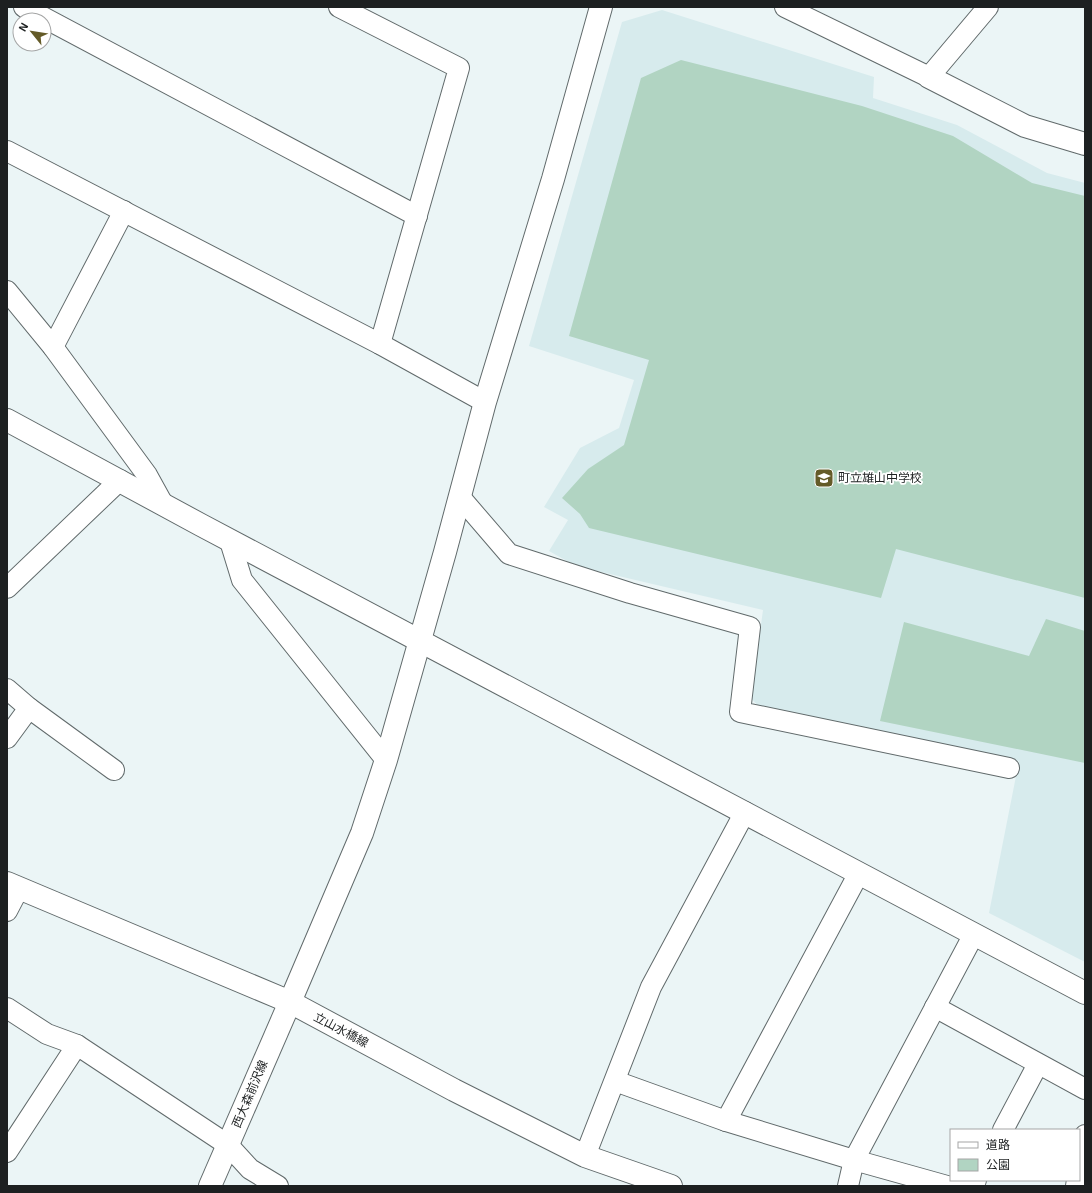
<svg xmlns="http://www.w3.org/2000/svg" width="1092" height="1193" font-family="'Exo 2','Noto Sans JP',sans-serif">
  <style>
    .built { fill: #d7ebed }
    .green { fill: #b1d4c2 }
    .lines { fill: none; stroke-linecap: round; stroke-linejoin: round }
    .minor-casing { stroke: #616a6b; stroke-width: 22 }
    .tertiary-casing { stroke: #616a6b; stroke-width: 24 }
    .secondary-casing { stroke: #616a6b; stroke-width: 24 }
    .primary-casing { stroke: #616a6b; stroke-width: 24 }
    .minor { stroke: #fff; stroke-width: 20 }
    .tertiary { stroke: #fff; stroke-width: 22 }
    .secondary { stroke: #fff; stroke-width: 22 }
    .primary { stroke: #fff; stroke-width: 22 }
    .labels { text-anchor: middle; stroke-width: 3.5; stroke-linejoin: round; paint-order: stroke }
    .poi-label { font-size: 12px; fill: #1d2021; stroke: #fff; text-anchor: start }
    .street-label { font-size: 12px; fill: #1d2021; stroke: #fff }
  </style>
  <rect width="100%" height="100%" fill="#ebf5f6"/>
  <path class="built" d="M662,10L874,77L873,98L957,125L1047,173L1085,183V962L989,913L1019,761L759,707L751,698L763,610L576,566L549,551L568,520L544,507L580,448L619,428L634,380L529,346L622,22Z"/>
  <g class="green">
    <path d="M681,60L862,106L953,136L1032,183L1085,196V598L896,549L881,598L589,528L580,514L562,498L588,469L624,445L649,360L569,336L641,78Z"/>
    <path d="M1046,619L1085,631V763L880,721L904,622L1029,656Z"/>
  </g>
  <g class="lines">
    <g class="minor-casing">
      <g id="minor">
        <path d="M24,7L417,216"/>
        <path d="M339,7L459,68L380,344"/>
        <path d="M785,7L929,77L988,7"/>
        <path d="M7,151L380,344L485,402"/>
        <path d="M7,291L53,347L147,475L163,504"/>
        <path d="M53,347L124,211"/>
        <path d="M460,497L509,554L630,593L750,627L740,712L1009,768"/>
        <path d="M230,541L242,580L386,760"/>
        <path d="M7,588L120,480"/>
        <path d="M7,689L29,708L7,738"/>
        <path d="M29,708L114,770"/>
        <path d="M7,911L19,888"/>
        <path d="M935,1007L1085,1089"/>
        <path d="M7,1008L47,1034L77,1045L228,1145L250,1169L278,1186"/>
        <path d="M615,1081L726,1121L854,1160L947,1186"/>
        <path d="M726,1121L859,873"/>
        <path d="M1003,1130L1038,1064"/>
        <path d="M7,1152L77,1045"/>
        <path d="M585,1156L651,987L745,812"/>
        <path d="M1079,1167L1085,1135"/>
        <path d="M848,1186L854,1160L974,934"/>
        <path d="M960,1186L976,1180"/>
        <path d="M1076,1186L1077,1180"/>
      </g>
    </g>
    <g class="tertiary-casing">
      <g id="tertiary">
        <path d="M929,77L1025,126L1085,144"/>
        <path d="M7,420L201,525L1085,993"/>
        <path d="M290,1002L362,833L386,760L445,552L485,402L553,179L601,7"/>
      </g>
    </g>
    <g class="secondary-casing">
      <path id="secondary" d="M210,1186L290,1002"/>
    </g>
    <g class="primary-casing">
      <path id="primary" d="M7,883L290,1002L454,1090L585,1156L671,1186"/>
    </g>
    <use href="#minor" class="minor"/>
    <use href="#tertiary" class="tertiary"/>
    <use href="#secondary" class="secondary"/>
    <use href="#primary" class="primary"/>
  </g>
  <defs>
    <g id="school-square" transform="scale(1)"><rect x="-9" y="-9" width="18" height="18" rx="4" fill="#645b28" stroke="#fff"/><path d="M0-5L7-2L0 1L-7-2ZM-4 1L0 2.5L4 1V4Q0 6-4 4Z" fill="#fff"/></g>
  </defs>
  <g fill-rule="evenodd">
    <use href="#school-square" x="824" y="478"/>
  </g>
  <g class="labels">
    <g class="poi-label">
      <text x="838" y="482">町立雄山中学校</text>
    </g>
    <g class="street-label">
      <text transform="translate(341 1030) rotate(28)" y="4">立山水橋線</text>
      <text transform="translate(250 1094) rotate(-67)" y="4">西大森前沢線</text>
    </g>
  </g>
  <rect width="1092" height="1193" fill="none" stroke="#1d2021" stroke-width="16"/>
  <rect x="950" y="1129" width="130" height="52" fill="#ffffff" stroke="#a5a6a6"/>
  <rect x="958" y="1142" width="20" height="6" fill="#ffffff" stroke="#a5a6a6"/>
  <text x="986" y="1149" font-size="12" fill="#1d2021">道路</text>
  <rect x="958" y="1159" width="20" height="12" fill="#b1d4c2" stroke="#a5a6a6"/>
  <text x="986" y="1169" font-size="12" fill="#1d2021">公園</text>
  <g transform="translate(32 32) rotate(300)"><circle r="19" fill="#ffffff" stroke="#a5a6a6"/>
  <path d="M0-3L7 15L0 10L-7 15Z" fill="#645b28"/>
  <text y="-6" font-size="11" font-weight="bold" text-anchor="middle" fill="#1d2021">N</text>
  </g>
</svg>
